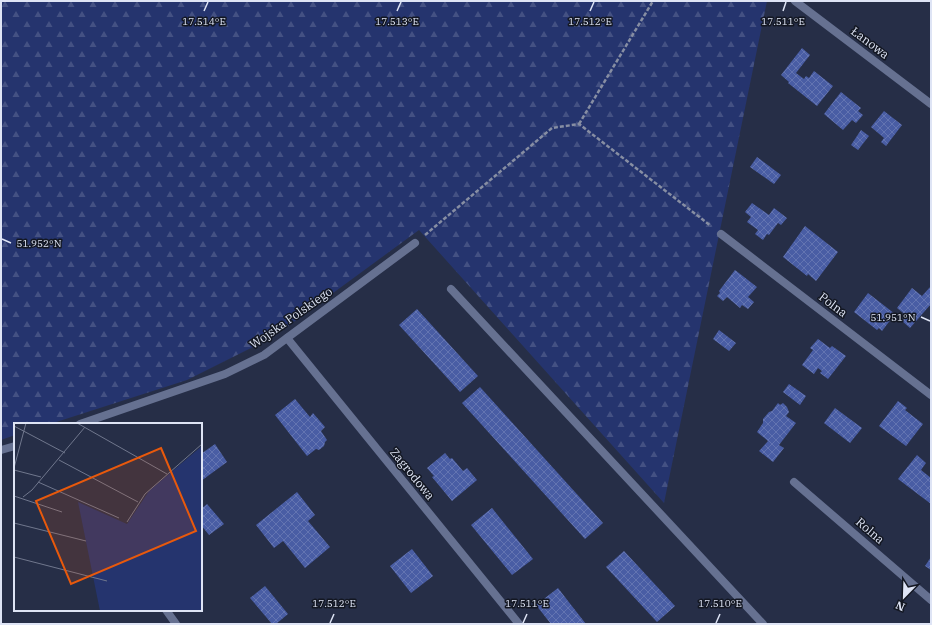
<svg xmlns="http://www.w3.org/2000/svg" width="932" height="625" font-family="'IBM Plex Serif',serif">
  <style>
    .forest { fill: url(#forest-firs) }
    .building { fill: url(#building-cross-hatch) }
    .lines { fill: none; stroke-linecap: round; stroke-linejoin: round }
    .path { stroke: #878ea3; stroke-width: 2.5; stroke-dasharray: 4 2; stroke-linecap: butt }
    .service { stroke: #667191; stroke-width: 8 }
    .minor { stroke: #667191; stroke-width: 8 }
    .ticks { fill: none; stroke: #dee4f5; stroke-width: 1.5 }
    .labels { text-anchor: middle; stroke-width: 3; stroke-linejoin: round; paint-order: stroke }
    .street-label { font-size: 12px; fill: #dee4f5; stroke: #131722 }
    .inset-road { fill: none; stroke: #70778d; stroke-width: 1 }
    .view { fill: #e8590c; fill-opacity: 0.15; stroke: #e8590c; stroke-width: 2 }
    .inset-edge { fill: none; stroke: #dee4f5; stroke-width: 2 }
    .ticks-label { font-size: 10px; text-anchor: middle; fill: #dee4f5; stroke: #131722; stroke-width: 3; stroke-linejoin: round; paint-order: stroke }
  </style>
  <defs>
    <pattern id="forest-firs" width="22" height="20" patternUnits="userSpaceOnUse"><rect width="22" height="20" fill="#25346e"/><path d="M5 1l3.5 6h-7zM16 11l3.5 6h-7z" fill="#445183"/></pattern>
    <pattern id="building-cross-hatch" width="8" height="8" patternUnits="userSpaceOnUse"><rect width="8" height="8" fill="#495da4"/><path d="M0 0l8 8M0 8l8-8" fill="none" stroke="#6374b1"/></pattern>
  </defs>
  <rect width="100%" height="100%" fill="#262e47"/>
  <path class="forest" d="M1,1H767L664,503L419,230L273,337L187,380L50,424H15V435L1,440Z"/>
  <g class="building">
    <path d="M802,48L810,55L796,73L804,79L806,76L809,78L814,71L833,86L817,106L788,83L789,82L781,75Z"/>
    <path d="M841,92L861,108L858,111L863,115L856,123L852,120L843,130L824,114Z"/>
    <path d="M884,111L902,125L886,146L881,142L884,138L871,127Z"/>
    <path d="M861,130L869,136L858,150L851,145Z"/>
    <path d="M757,157L781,175L774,184L750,167Z"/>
    <path d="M752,203L769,215L774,208L787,218L781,225L778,223L769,235L767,234L763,240L755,234L758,230L747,222L751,217L745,212Z"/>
    <path d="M805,226L838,252L816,281L808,274L807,276L783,257Z"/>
    <path d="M735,270L757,287L748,297L754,302L748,309L742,305L740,308L727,297L723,301L717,296L720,293L719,291Z"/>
    <path d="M931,286V304L910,328L902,321L907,316L897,308L912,288L922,296Z"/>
    <path d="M868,293L895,314L882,331L879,328L877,330L854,312Z"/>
    <path d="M417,309L478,376L460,392L399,325Z"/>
    <path d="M719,330L736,343L729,351L713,339Z"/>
    <path d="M818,339L830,348L832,346L846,356L828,379L820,373L822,371L818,368L814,374L802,365L813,350L810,348Z"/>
    <path d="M789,384L806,396L800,405L783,392Z"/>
    <path d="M480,387L603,523L585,539L462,403Z"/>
    <path d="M295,399L310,417L313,413L325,427L321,431L327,440L325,442L324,446L319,450L316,449L307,456L275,415Z"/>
    <path d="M898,401L907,408L905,410L923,424L906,446L879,426Z"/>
    <path d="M778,403L780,405L783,403L787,407L789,412L786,416L796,423L779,445L784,448L773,462L759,451L768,441L757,432L763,423V419L769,412L772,411Z"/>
    <path d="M835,408L862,428L850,443L824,423Z"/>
    <path d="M215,444L227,462L201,481V454Z"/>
    <path d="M445,453L450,459L452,458L463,471L467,468L477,480L452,501L432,477L434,476L427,468Z"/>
    <path d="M917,455L926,463L921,470L931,478V504L898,479Z"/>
    <path d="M297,492L315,515L308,521L330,547L305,568L283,541L274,548L256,525Z"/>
    <path d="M207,504L224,524L209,535L201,525V509Z"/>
    <path d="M492,508L533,559L512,575L471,525Z"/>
    <path d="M412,549L433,576L411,593L390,566Z"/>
    <path d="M624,551L675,606L657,622L606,567Z"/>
    <path d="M931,557V570L925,566Z"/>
    <path d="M265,586L288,614L276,624H272L250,598Z"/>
    <path d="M558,588L568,601L586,624H551L536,605Z"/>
  </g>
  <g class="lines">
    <g class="path">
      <path d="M579,124L653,1"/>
      <path d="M425,235L552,128L579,124L711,226"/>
    </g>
    <g class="service">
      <path d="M451,289L763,624"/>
      <path d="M166,610L176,624"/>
    </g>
    <g class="minor">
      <path d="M795,1L931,104"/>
      <path d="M721,234L931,395"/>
      <path d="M287,338L519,624"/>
      <path d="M80,424L225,374L264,355L415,243"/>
      <path d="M1,450L15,446"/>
      <path d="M794,482L931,600"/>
    </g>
  </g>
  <path class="ticks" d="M204,11L208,2M397,11L401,2M590,11L594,2M783,11L786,2M2,239L11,243M921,317L930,321M330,623L334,614M523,623L527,614M716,623L720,614"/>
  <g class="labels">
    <g class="street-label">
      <text transform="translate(870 43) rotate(37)" y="4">Łanowa</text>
      <text transform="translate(833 305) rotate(37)" y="4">Polna</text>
      <text transform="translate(291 318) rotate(-35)" y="4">Wojska Polskiego</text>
      <text transform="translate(412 474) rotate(51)" y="4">Zagrodowa</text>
      <text transform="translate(870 531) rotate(41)" y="4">Rolna</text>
    </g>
  </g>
  <g transform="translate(14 423)">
    <rect width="188" height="188" fill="#262e47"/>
    <path d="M188,23V188H86L64,79L113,101L135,68Z" fill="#25346e"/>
    <path class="inset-road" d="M63,0L153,51M0,3L51,30M45,37L124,79M0,45L12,0M0,47L27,54M24,59L105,95M0,73L48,89M9,74L18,67L71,4M113,99L131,71L188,21M0,100L72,118M0,134L93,158"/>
    <path class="view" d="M147,25L182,108L57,161L22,78Z"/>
    <rect width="188" height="188" class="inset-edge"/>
  </g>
  <g class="ticks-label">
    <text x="204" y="25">17.514°E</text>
    <text x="397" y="25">17.513°E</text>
    <text x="590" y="25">17.512°E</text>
    <text x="783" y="25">17.511°E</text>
    <text x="39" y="247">51.952°N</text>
    <text x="893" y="321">51.951°N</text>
    <text x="334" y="607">17.512°E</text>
    <text x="527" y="607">17.511°E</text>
    <text x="720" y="607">17.510°E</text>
  </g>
  <rect width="932" height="625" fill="none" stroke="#dee4f5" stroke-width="4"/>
  <g transform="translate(904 597) rotate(203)" stroke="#131722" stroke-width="3" paint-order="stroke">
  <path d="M0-3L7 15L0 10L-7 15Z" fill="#dee4f5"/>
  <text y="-6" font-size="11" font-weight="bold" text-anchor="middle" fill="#dee4f5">N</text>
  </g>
</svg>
